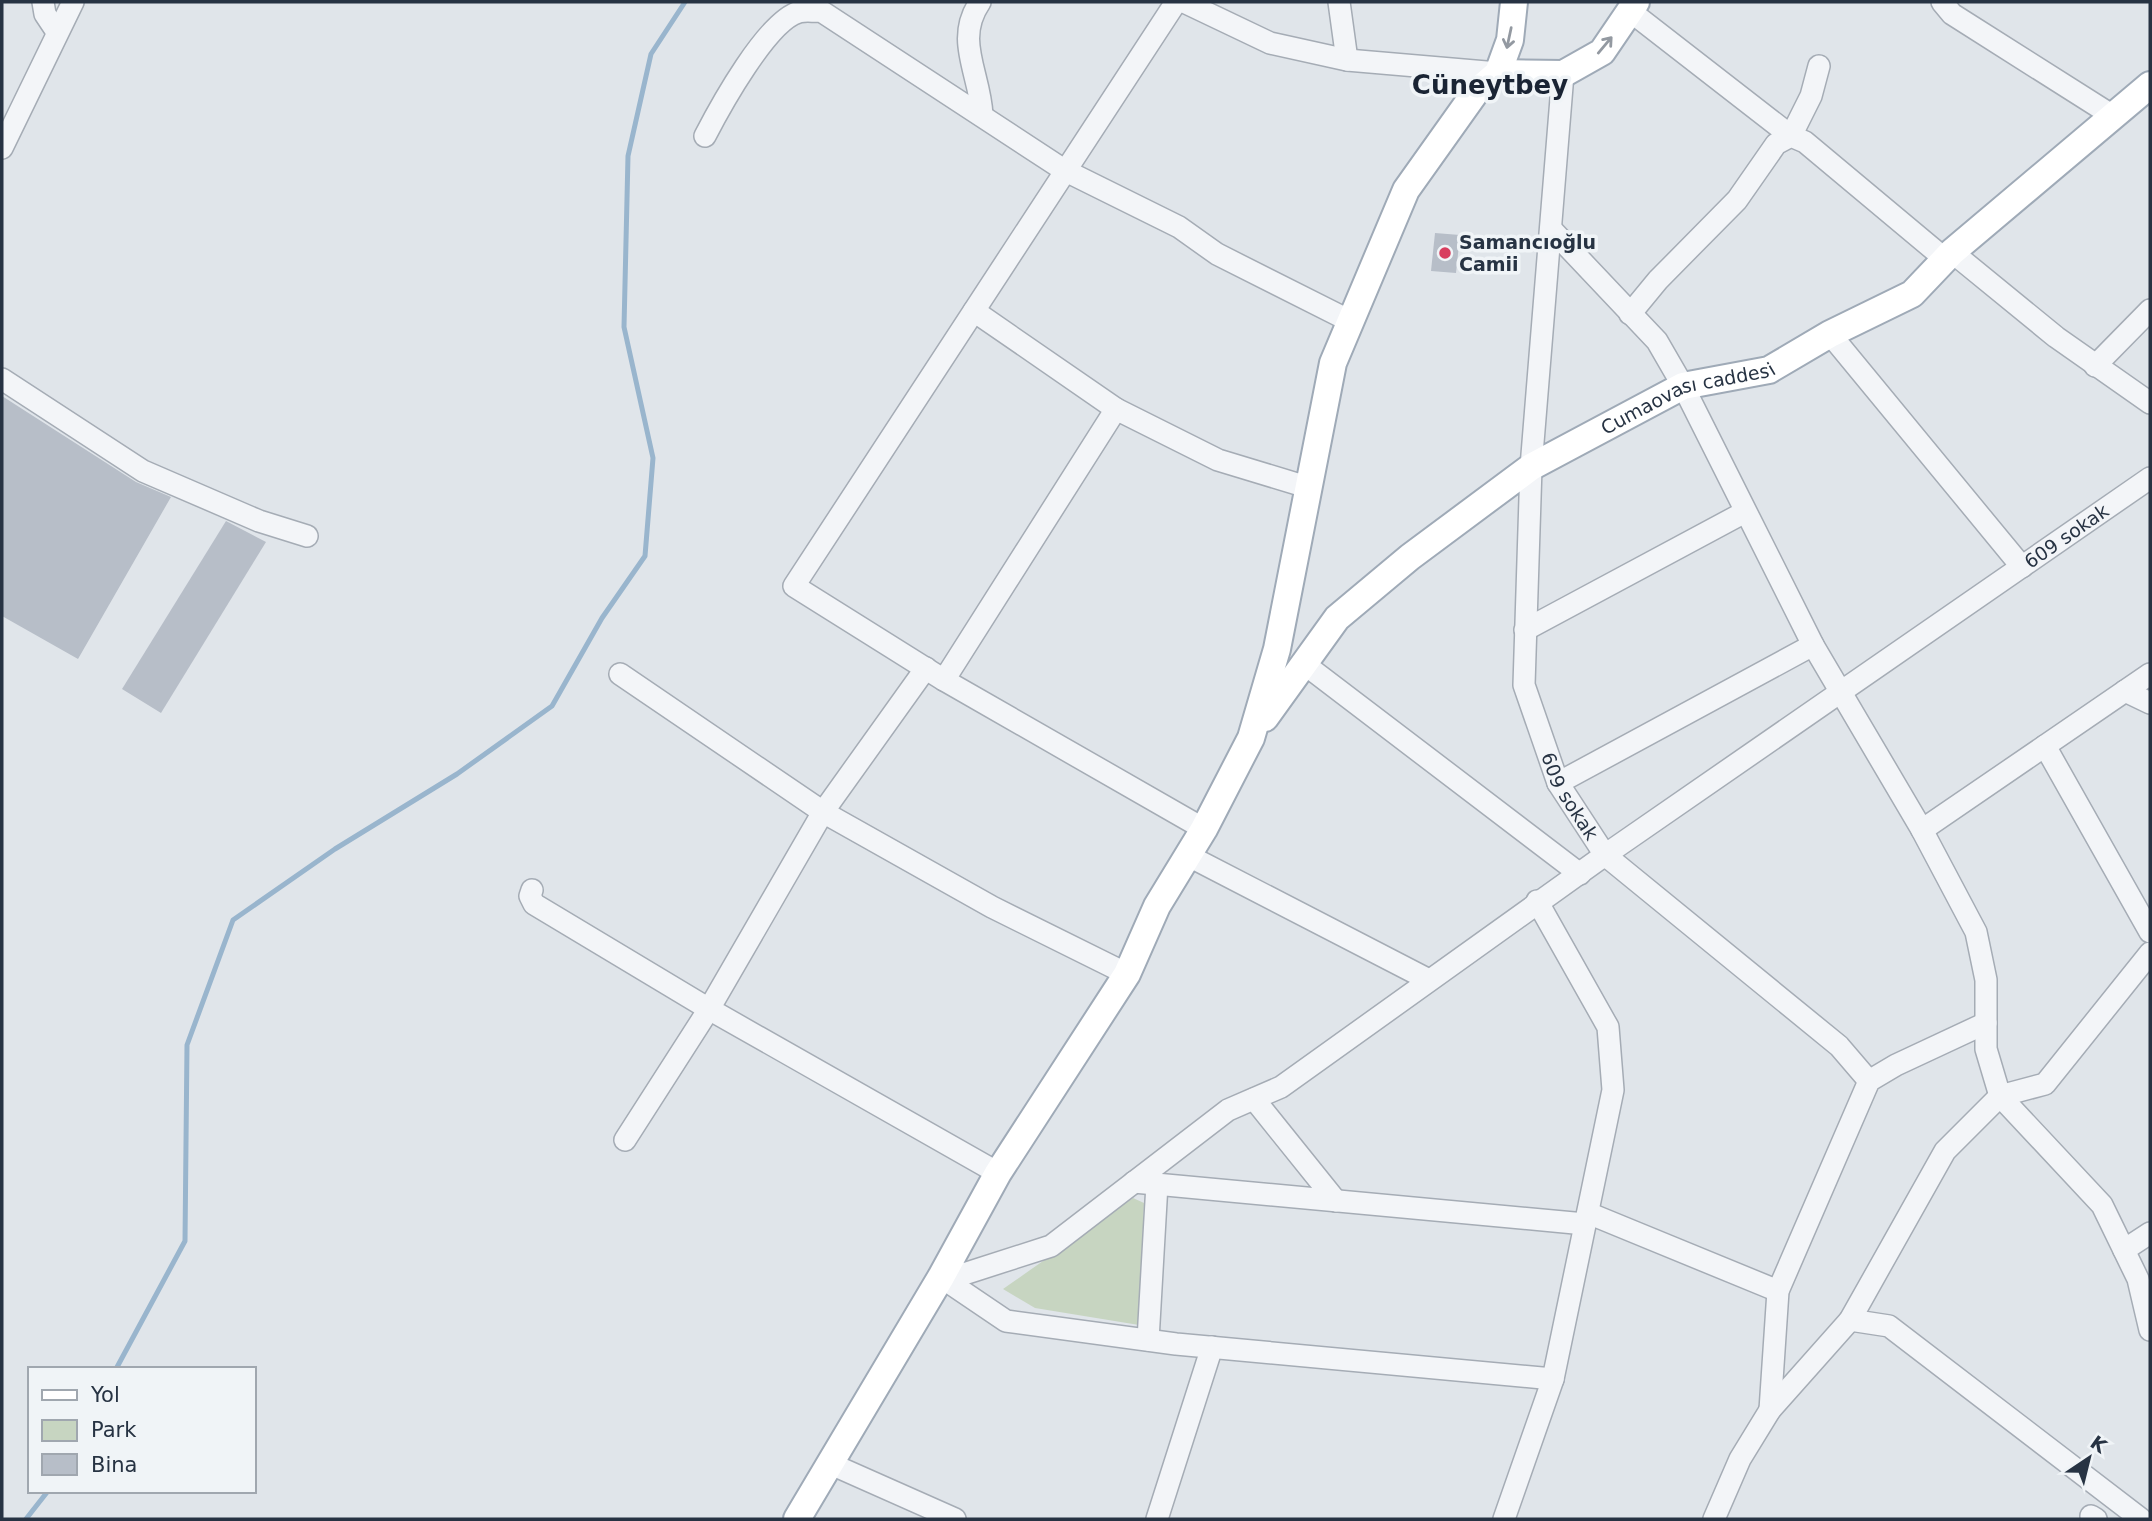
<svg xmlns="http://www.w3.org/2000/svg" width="2152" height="1521" font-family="'DejaVu Sans',sans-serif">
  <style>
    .green { fill: #c7d5c1 }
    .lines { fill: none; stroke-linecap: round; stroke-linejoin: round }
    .stream { stroke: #99b5cd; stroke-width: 5 }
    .building { fill: #b7bec8 }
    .minor-casing { stroke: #a5acb5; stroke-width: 24 }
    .major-casing { stroke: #9faab7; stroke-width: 30 }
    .minor { stroke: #f3f5f8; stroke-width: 21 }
    .major { stroke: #fff; stroke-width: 26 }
    .oneway { stroke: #9399a1 }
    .poi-dot { fill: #d83d5e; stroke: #f0f4f7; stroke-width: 2.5 }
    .labels { text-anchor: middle; stroke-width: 7; stroke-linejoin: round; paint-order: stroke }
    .poi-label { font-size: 19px; font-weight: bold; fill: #273343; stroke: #f0f4f7; text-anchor: start }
    .street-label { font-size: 19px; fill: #273343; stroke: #f0f4f7 }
    .district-label { font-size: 26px; font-weight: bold; fill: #1a2434; stroke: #f0f4f7 }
  </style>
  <rect width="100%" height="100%" fill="#e0e5ea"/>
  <path class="green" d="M1133,1198L1144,1203L1139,1325L1035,1308L1003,1289Z"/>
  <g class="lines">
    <g class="stream">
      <path d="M116,1369L185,1241L187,1045L233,920L335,849L457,774L552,706L602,618L645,556L653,458L624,327L628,156L651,54L685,2"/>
      <path d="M26,1519L48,1491"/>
    </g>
  </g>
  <g class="building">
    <path d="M1435,233L1460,235L1456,273L1431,271Z"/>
    <path d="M2,396L136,482L171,497L78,659L2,616Z"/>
    <path d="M226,521L266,542L161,713L122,689Z"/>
  </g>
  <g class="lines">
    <g class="minor-casing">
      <g id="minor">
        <path d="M43,2L45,14L57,32"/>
        <path d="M980,2C954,40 980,73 982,115"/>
        <path d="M1176,2L794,586L944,680L1204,829"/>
        <path d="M1184,2L1270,43L1347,60L1498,73"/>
        <path d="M1339,2L1347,60"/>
        <path d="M1942,2L1952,14L2113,116"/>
        <path d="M1630,11L1791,136L1811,96L1819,66"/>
        <path id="s1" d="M1563,74L1531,467L1524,685L1558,783L1605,855L2150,478"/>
        <path d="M705,136C720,107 767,21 799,12C806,10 815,12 821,11L1064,170L1179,227L1217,254L1350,321"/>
        <path d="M2,148L73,2"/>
        <path d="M1551,229L1657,341L1683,386L1813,645L1922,830L1976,932L1986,980V1049L2000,1096L2102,1205L2138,1279L2150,1330"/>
        <path d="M1952,252L2056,337L2150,403"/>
        <path d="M1630,314L1658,280L1737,200L1776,144L1791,136L1805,142L1945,259"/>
        <path d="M1830,334L2022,567"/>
        <path d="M2095,366L2150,310"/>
        <path d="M2,379L143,471L259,521L307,536"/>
        <path d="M1116,409L1218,460L1307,487"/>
        <path d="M1525,630L1745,512"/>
        <path d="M1303,663L1580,874"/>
        <path d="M926,668L823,812L709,1009L998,1173"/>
        <path d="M620,674L823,812L992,907L1127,974"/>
        <path d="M944,680L1116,409L974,311"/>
        <path d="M2125,691L2150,703"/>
        <path d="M2045,746L2150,932"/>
        <path d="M1558,783L1813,645"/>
        <path d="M1922,830L2150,674"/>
        <path d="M1187,855L1429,980"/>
        <path d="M532,890L530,896L534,904L709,1009L625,1140"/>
        <path d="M1537,901L1608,1027L1613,1090L1553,1379"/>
        <path d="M1254,1099L1336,1201"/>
        <path d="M1134,1182L1585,1224"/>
        <path d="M1588,1213L1778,1291"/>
        <path d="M2124,1250L2150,1233"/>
        <path d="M941,1277L967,1273L1051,1246L1228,1110L1281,1087L1605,855L1839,1046L1869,1081"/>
        <path d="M941,1277L1006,1321L1176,1344L1553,1379L1504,1519"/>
        <path d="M1850,1320L1889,1326L2141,1519"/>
        <path d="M1148,1340L1157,1184"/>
        <path d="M1770,1410L1778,1291L1869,1081L1896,1065L1986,1023"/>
        <path d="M831,1464L955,1519"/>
        <path d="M2091,1516L2096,1519"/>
        <path d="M1157,1519L1212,1347"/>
        <path d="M1714,1519L1740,1459L1770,1410L1850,1320L1945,1151L2000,1096L2045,1084L2150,953"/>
      </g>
    </g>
    <g class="major-casing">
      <g id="major">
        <path d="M1498,73L1563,74L1602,52L1636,2"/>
        <path id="s2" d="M1265,718L1337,618L1410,557L1531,467L1683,386L1769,370L1830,334L1912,294L1952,252L2150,85"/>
        <path d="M797,1519L941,1277L998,1173L1127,974L1157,906L1204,829L1251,738L1277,649L1333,363L1406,190L1475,93L1498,73L1510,40L1514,2"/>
      </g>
    </g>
    <use href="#minor" class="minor"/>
    <use href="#major" class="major"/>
  </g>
  <defs><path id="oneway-shaft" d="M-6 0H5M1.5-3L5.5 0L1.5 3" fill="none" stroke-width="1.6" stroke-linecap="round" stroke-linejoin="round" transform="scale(1.75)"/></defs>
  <g class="oneway">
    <use href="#oneway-shaft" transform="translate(1509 38) rotate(102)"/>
    <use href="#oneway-shaft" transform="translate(1605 45) rotate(-50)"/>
  </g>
  <circle class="poi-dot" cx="1445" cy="253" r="7"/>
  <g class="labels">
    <g class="poi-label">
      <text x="1459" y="249">Samancıoğlu<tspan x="1459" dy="22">Camii</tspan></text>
    </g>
    <g class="street-label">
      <text dy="7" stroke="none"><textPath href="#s2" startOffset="542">Cumaovası caddesi</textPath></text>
      <text dy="7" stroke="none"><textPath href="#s1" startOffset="1363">609 sokak</textPath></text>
      <text dy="7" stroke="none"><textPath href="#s1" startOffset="733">609 sokak</textPath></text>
    </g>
    <g class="district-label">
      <text x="1490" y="94">Cüneytbey</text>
    </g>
  </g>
  <rect width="2152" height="1521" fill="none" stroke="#273343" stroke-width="7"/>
  <rect x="28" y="1367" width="228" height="126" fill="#f0f4f7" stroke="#a0a7af" stroke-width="2"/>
  <rect x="42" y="1390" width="35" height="10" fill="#ffffff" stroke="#a0a7af" stroke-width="2"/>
  <text x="91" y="1402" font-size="21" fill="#273343">Yol</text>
  <rect x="42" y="1420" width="35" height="21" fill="#c7d5c1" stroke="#a0a7af" stroke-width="2"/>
  <text x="91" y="1437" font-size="21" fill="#273343">Park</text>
  <rect x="42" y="1454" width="35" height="21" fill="#b7bec8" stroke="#a0a7af" stroke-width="2"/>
  <text x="91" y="1472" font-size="21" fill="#273343">Bina</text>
  <g transform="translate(2089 1458) rotate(35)" stroke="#f0f4f7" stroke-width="5" paint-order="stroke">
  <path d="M0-5L12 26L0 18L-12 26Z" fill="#273343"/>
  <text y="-10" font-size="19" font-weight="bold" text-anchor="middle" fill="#273343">K</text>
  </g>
</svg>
